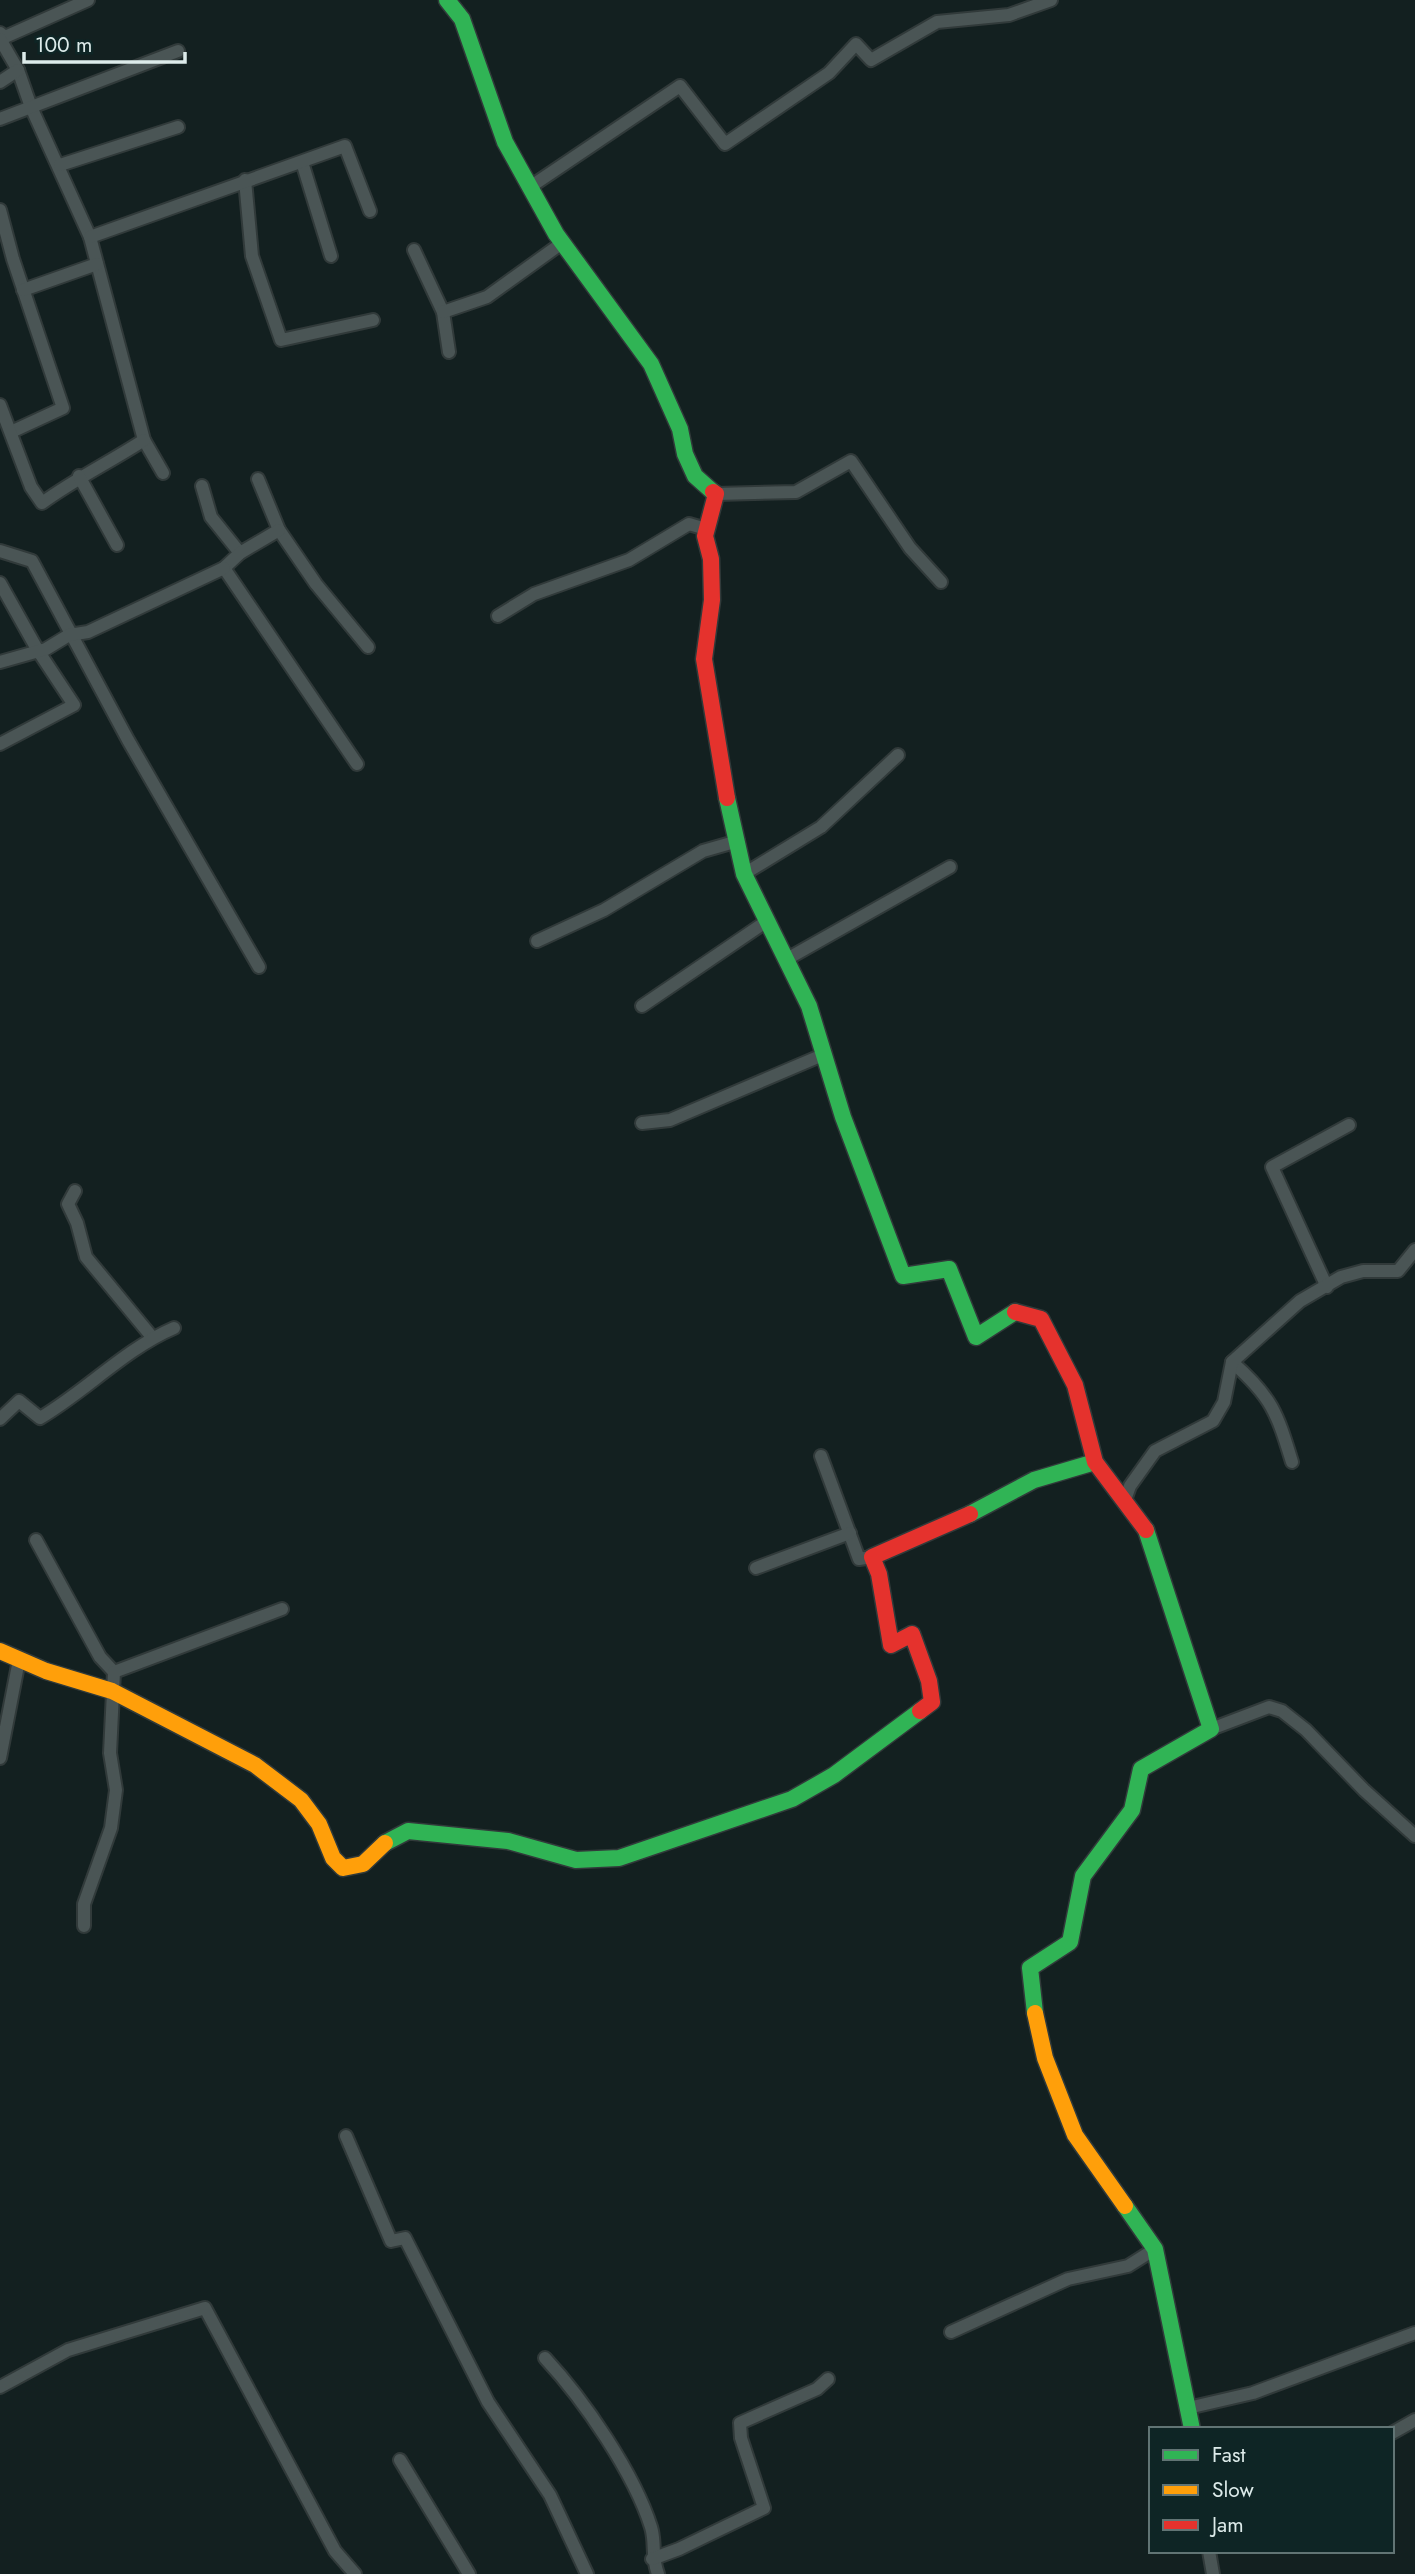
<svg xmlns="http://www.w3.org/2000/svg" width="1415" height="2574" font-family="Jost,sans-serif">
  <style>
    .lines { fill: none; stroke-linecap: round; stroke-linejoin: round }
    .street-casing { stroke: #313a3a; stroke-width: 16 }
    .fast-casing { stroke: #313a3a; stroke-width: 19 }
    .slow-casing { stroke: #313a3a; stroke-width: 19 }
    .jam-casing { stroke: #313a3a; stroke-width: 19 }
    .street { stroke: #4a5555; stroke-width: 12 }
    .fast { stroke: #30b455; stroke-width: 16 }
    .slow { stroke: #ff9f0a; stroke-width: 16 }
    .jam { stroke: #e5322d; stroke-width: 16 }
  </style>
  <rect width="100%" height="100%" fill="#132020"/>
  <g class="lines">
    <g class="street-casing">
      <g id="street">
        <path d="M0,33L5,37L88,0"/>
        <path d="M0,39L18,70L31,107L90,237L144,440L163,473"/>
        <path d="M0,82L18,70"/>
        <path d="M0,119L178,51"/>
        <path d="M302,162L331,256"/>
        <path d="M60,165L178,127"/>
        <path d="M245,180L252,256L281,340L373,320"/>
        <path d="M530,187L680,86L725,144L829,73L856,44L871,60L937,22L1009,15L1051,0"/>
        <path d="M0,210L13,259L63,408L11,432"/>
        <path d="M90,237L345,146L370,211"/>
        <path d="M414,250L443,312L449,352"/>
        <path d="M23,290L97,264"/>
        <path d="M443,312L487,297L562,243"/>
        <path d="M0,405L31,487L42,503C75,479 110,462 144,440"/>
        <path d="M79,476L117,545"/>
        <path d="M258,479L279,530L316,584L368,647"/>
        <path d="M202,486L211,517L240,553"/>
        <path d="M716,494L796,492L851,461L910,548L941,582"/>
        <path d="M279,530L240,553L224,568L357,764"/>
        <path d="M0,551L32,561L128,740L259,967"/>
        <path d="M0,583L37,649L74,705L0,744"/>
        <path d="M498,616L534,594L629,560L689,524L706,529"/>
        <path d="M0,662L46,649L69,635L88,632L224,568"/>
        <path d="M744,874L821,827L898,755"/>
        <path d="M537,941L604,910L703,851L738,841"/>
        <path d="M787,959L950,867"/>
        <path d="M642,1006L767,921"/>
        <path d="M642,1123L670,1120L825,1054"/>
        <path d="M75,1191L68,1204L77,1223L86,1257L152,1337"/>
        <path d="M1327,1287L1272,1167L1349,1125"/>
        <path d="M1232,1362C1272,1397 1277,1413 1292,1462"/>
        <path d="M0,1419L19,1401L40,1418C86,1391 125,1349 174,1328"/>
        <path d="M821,1456L859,1559L872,1557"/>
        <path d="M1125,1500L1130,1486L1155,1451L1213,1421L1224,1402L1232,1362L1300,1301L1341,1277L1363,1271H1398L1415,1250"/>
        <path d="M36,1540L100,1657L114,1672"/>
        <path d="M756,1568L850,1533"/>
        <path d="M1211,1729L1269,1707L1282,1711L1306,1730L1364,1790L1415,1836"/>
        <path d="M0,1758L19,1660"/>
        <path d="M84,1926V1904L111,1828L116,1790L110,1753L114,1672L282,1609"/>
        <path d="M346,2136L391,2241L405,2238L488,2402L550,2495L587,2574"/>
        <path d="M951,2332L1068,2279L1128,2266L1155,2249"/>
        <path d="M545,2358C584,2400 634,2473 651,2527C656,2543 651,2556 658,2574"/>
        <path d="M0,2387L68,2350L205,2308L335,2551L355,2574"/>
        <path d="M1188,2408L1253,2393L1415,2333"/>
        <path d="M1392,2433L1415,2420"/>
        <path d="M400,2460L469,2574"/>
        <path d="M1209,2551L1213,2574"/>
        <path d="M652,2559L679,2549L764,2508L741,2438L740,2423L817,2389L828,2379"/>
      </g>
    </g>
    <g class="fast-casing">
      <g id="fast">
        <path d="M447,0L462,19L505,142L556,234L651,364L680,429L685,454L695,476L713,492"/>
        <path d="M727,798L744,874L809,1006L843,1117L903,1276L949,1269L976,1337L1015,1312"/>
        <path d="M970,1514L1034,1480L1095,1462"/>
        <path d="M385,1843L408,1831L508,1841L576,1860L619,1858L792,1799L834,1775L920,1711"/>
        <path d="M1035,2013L1030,1968L1070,1942L1083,1876L1132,1810L1141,1769L1211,1729L1146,1530"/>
        <path d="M1125,2206L1155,2249L1192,2429"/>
      </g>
    </g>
    <g class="slow-casing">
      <g id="slow">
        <path d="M0,1651L46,1671L112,1691L255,1765L301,1800L319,1824L333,1858L343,1868L363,1864L385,1843"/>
        <path d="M1035,2013L1045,2058L1075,2135L1125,2206"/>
      </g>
    </g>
    <g class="jam-casing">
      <g id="jam">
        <path d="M713,492L716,494L705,536L711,559L712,600L704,659L727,798"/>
        <path d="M1015,1312L1041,1319L1075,1385L1095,1462L1146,1530"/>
        <path d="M920,1711L932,1702L929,1681L912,1634L891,1645L879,1574L872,1557L970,1514"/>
      </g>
    </g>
    <use href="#street" class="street"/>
    <use href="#fast" class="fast"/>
    <use href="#slow" class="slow"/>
    <use href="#jam" class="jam"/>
  </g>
  <rect x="1149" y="2427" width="245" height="126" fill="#0e2525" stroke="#617474" stroke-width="2"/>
  <rect x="1163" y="2450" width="35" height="10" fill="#30b455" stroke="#617474" stroke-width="2"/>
  <text x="1212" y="2462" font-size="21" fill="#ddebea">Fast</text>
  <rect x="1163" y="2485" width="35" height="10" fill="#ff9f0a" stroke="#617474" stroke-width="2"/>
  <text x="1212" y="2497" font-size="21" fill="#ddebea">Slow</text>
  <rect x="1163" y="2520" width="35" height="10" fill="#e5322d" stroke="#617474" stroke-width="2"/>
  <text x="1212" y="2532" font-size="21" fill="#ddebea">Jam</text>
  <path d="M24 52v10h161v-10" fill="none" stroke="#ddebea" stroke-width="3.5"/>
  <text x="35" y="52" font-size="21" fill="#ddebea" stroke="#0e2525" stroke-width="5" paint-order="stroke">100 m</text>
</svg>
